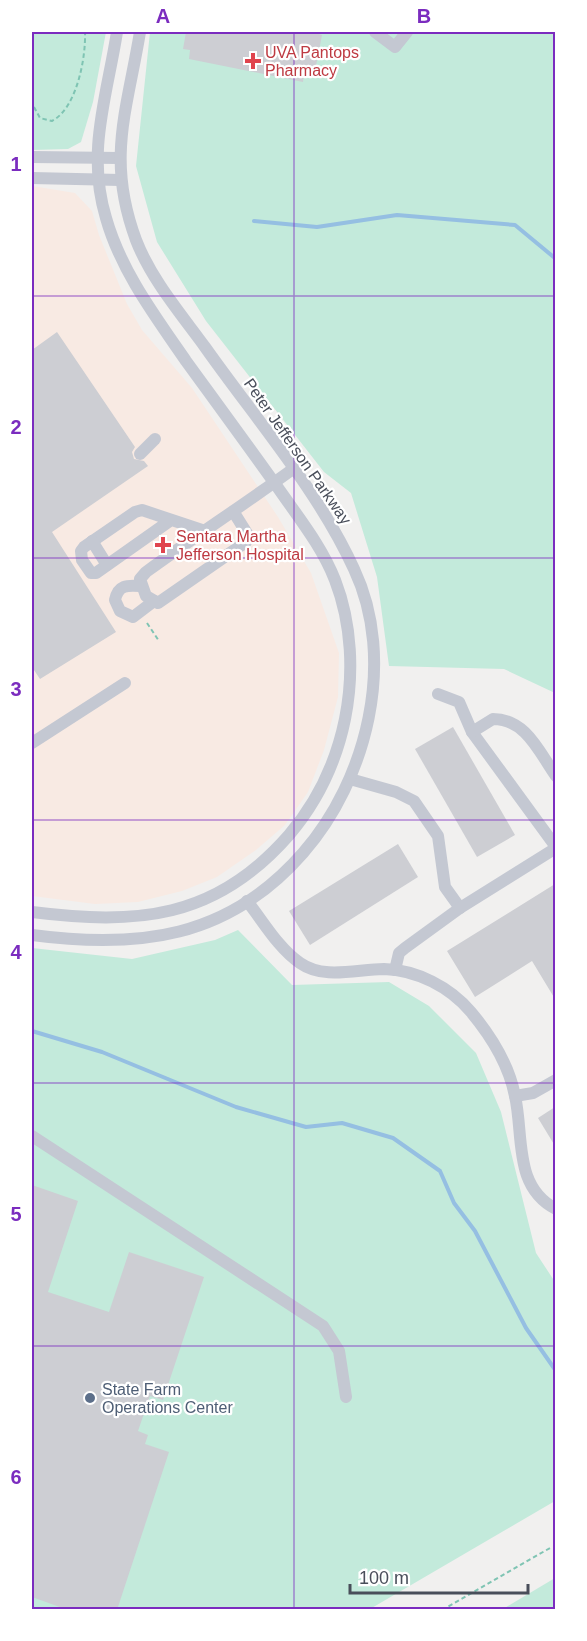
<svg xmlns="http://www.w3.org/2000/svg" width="587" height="1641" font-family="Arial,sans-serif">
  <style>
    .medical { fill: #f8eae3 }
    .green { fill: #c3eadb }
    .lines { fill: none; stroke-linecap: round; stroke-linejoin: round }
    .stream { stroke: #95bfe2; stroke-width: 4 }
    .building { fill: #cdced3 }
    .path { stroke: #7fc4b3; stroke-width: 2; stroke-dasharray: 4.5 3; stroke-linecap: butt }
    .minor { stroke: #c4c8d2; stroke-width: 12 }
    .grid { fill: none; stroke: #7b2cbf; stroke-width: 1.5; stroke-opacity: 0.55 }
    .health-dot { fill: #e0444e; stroke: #fff; stroke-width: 2 }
    .service-dot { fill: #5c6f8a; stroke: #fff; stroke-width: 2 }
    .labels { text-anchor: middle; stroke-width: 4.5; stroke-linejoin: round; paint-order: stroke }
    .health-label { font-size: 16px; fill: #be3a42; stroke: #fff; text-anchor: start }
    .street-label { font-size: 16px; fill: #494e5a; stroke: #fff }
    .service-label { font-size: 16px; fill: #4e5e75; stroke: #fff; text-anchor: start }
    .neatline { fill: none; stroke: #7b2cbf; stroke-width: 2 }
    .grid-label { font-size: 20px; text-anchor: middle; font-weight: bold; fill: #7b2cbf }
  </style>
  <rect width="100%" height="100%" fill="#f1f0ef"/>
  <path class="medical" d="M32,186L75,193L92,211L99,235L127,304L142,330L192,388L278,517L311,573L339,653L338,697L324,750L308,792L285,825L256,850L217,877L182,891L138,902L95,904L32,896Z"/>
  <g class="green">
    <path d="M32,32H106L93,102L81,142L68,149L32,150Z"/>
    <path d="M150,32H555V693L504,669L389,666L377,577L351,493L324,472L206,321L157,242L136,166Z"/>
    <path d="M238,930L292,985L389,982L429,1006L476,1053L501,1112L536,1253L555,1282V1501L370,1609L32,1610V948L132,959L215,940Z"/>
    <path d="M555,1578V1609H503Z"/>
  </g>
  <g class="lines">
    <g class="stream">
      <path d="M254,221L317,227L397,215L515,225L556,259"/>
      <path d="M32,1031L102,1052L236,1107L306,1127L342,1123L393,1138L440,1171L454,1203L475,1231L526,1328L556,1371"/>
    </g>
  </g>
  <g class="building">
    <path d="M186,32H313L322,35L314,76L304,74L303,82L189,59L190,50L183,49Z"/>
    <path d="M57,332L135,447L132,452L134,459L144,461L148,466L52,532L116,632L40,679L32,667V350Z"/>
    <path d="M453,727L515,835L477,857L415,749Z"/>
    <path d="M398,844L418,877L310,945L289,911Z"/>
    <path d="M555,884V999L532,961L475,997L447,951Z"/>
    <path d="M555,1107V1146L538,1118Z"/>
    <path d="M32,1185L78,1201L48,1292L109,1312L129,1252L204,1277L163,1400L150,1396L138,1431L148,1435L145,1444L169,1452L117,1610H68L32,1597Z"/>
  </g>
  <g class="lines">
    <g class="path">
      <path d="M34,107L40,118L52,121C77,108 86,57 85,32"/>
      <path d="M147,623L159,641"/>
      <path d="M442,1610L550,1548"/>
    </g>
    <g class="minor">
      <path d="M375,32L395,47L407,32"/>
      <path d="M32,157L119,158"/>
      <path d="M32,178L120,180"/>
      <path d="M140,454L155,439"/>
      <path d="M233,511L248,535L246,542L158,603L146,596L140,579L146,572C194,537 245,504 293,469"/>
      <path d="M171,520L96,573H91L82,560L81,551L84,547L135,512L142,510L205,531"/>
      <path d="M92,541L107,565"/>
      <path d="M140,586C127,585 118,585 115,600L120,611L133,617L154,601"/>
      <path d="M438,694L459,702L472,732L556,847"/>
      <path d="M472,732L493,719C526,719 539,752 556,776"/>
      <path d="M32,743L125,683"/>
      <path d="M350,779L396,792L414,801L438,836L445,887L460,908"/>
      <path d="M247,901C263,921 278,948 300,963C324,980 357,969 384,969C417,970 450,987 471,1012C491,1036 509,1065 515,1096C524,1136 513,1187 556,1209"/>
      <path d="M32,912C136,925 215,920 289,835C318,801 336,763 345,719C354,674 352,624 335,580C323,549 302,522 283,495C251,450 218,405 186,361C155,316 121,271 106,218C86,152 107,96 117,32"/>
      <path d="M32,935C138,949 228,939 303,853C367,780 397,660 354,569C318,490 255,418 205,347C181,314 151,279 136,240C106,159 127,111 140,32"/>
      <path d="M395,970L399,953L405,948L460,908L556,848"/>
      <path d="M515,1096L533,1093L556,1080"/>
      <path d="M32,1136L323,1326L339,1351L346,1397"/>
    </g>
  </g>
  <path class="grid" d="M294,32V1610M32,296H556M32,558H556M32,820H556M32,1083H556M32,1346H556"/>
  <g class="health-dot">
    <path d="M250 52h6v6h6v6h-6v6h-6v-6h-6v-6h6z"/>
    <path d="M160 536h6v6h6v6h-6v6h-6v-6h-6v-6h6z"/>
  </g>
  <circle class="service-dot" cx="90" cy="1398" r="6"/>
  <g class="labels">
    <g class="health-label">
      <text x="265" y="58">UVA Pantops<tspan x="265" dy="18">Pharmacy</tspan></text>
      <text x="176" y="542">Sentara Martha<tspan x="176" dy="18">Jefferson Hospital</tspan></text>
    </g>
    <g class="street-label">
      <text transform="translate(298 451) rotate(55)" y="6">Peter Jefferson Parkway</text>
    </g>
    <g class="service-label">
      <text x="102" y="1395">State Farm<tspan x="102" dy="18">Operations Center</tspan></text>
    </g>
  </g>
  <rect width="587" height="1641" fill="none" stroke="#ffffff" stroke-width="66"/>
  <path d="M350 1584v9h178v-9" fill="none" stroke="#494e5a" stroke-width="3"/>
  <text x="359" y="1584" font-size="18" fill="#494e5a" stroke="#ffffff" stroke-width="4.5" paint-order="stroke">100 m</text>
  <rect x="33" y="33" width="521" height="1575" class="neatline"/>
  <g class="grid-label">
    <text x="163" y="23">A</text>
    <text x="424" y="23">B</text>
    <text x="16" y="171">1</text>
    <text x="16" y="434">2</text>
    <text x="16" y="696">3</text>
    <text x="16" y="959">4</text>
    <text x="16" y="1221">5</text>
    <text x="16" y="1484">6</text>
  </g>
</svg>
